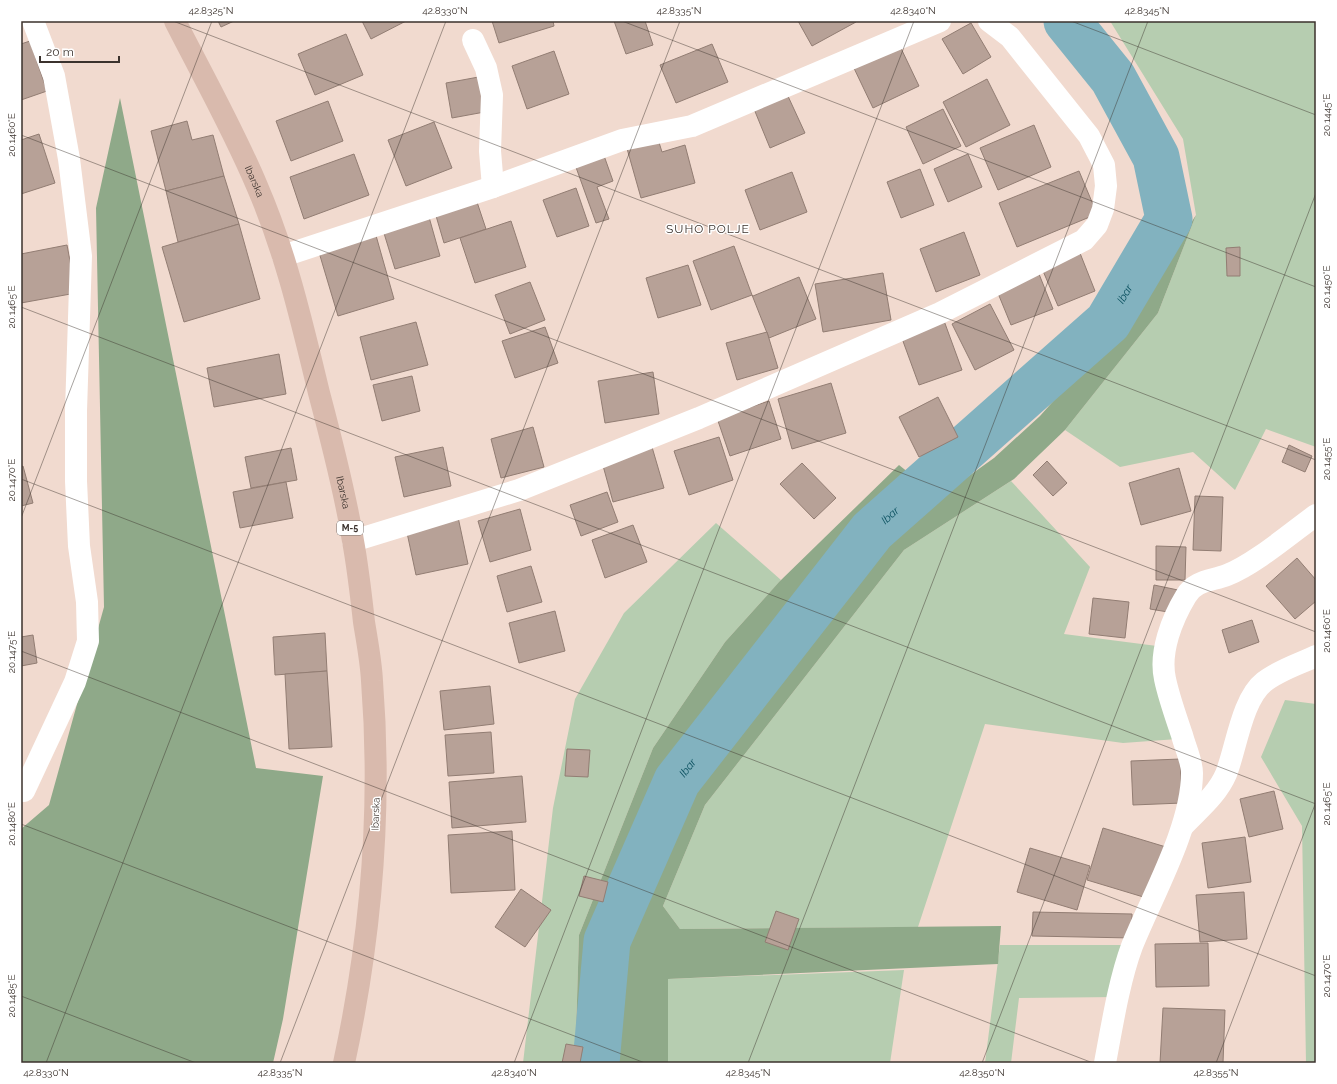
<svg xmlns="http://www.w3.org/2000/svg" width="1337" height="1084" font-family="Raleway,sans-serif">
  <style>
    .green { fill: #b6cdb0 }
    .forest { fill: #8fa989 }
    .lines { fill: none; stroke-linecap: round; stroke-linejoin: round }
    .river { stroke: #82b2bf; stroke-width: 47 }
    .building { fill: #b7a197; stroke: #927d73 }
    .minor { stroke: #fff; stroke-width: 22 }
    .major { stroke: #d9baad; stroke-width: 22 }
    .ticks { fill: none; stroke: #3b322d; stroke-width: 1; stroke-opacity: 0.45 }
    .labels { text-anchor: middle; stroke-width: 3; stroke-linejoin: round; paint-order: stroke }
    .shield { fill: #fff; stroke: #76706c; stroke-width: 1 }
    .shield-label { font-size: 9px; font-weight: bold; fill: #3b322d }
    .street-label { font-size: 10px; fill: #3b322d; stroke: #fff }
    .water-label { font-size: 11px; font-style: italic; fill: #094f5e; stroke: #fff }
    .quarter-label { font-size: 12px; letter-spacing: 1px; fill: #3b322d; stroke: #fff }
    .neatline { fill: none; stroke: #3b322d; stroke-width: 1.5 }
    .ticks-label { font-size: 10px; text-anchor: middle; fill: #3b322d }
  </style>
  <rect width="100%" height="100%" fill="#f1dacf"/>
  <g class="green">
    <path d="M1110,21H1316V447L1266,429L1235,490L1193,452L1120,467L1065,430L1158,313L1196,215L1183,139Z"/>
    <path d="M1011,481L1090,567L1064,634L1157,646L1191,738L1123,743L985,724L918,927L680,929L663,906L705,805L904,550Z"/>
    <path d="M716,523L781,580L725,642L653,748L579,935L575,1063H523L553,808L575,699L624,613Z"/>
    <path d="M1285,700L1316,704V1063H1306L1302,826L1261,757Z"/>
    <path d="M1000,945H1131L1118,997L1019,998L1011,1063H985Z"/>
    <path d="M904,970L890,1063H668V979Z"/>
  </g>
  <g class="forest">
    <path d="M120,98L256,768L323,776L283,1019L273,1063H21V829L49,805L104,607L96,208Z"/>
    <path d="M1196,215L1158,313L1065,430L1014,479L904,550L705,805L663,906L680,929L1001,926L998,964L668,979V1063H617V1018L636,899L684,788L886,535L994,458L1040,416L1138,306Z"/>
    <path d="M899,465L909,473L797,601L666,761L595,932L576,1033L579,935L653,748L725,642L779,582Z"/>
  </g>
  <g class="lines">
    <path class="river" id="s1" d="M596,1063L607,941L677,781L872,531L1108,322L1169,219L1156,157L1113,78L1067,21"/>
  </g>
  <g class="building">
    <path d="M218,21H234L221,27Z"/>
    <path d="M362,21H406L371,39Z"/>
    <path d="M492,21H553L554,26L499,43Z"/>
    <path d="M614,21H645L653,45L626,54Z"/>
    <path d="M798,21H856V22L812,46Z"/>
    <path d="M971,23L991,57L963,74L942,39Z"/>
    <path d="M346,34L363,75L315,95L298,54Z"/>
    <path d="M30,41L47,91L21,100V44Z"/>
    <path d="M898,42L919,86L873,108L852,64Z"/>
    <path d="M712,44L728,82L676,103L660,65Z"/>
    <path d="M554,51L569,94L527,109L512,66Z"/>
    <path d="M484,76L490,111L452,118L446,83Z"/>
    <path d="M987,79L1010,125L966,147L943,102Z"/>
    <path d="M787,94L805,133L770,148L754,109Z"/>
    <path d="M328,101L343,141L291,161L276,121Z"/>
    <path d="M943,109L961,146L923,164L906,127Z"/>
    <path d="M187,121L192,140L213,135L224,176L166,191L151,131Z"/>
    <path d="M434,122L452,168L406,186L388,140Z"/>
    <path d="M1034,125L1051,167L998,190L980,148Z"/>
    <path d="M39,134L55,183L21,194V140Z"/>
    <path d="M657,136L662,152L685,145L695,183L641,198L626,145Z"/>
    <path d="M602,150L613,181L597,187L609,219L596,223L573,159Z"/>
    <path d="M354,154L369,195L304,219L290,177Z"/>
    <path d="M968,154L982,187L948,202L934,169Z"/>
    <path d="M920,169L934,205L901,218L887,182Z"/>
    <path d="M1079,171L1097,214L1017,247L999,203Z"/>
    <path d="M792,172L807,212L760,230L745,190Z"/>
    <path d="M224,176L239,224L178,242L166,191Z"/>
    <path d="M576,188L589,226L557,237L543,200Z"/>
    <path d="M475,196L486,229L444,243L434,209Z"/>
    <path d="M429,217L440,256L395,269L383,230Z"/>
    <path d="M511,221L526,267L475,283L460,238Z"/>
    <path d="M239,224L260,299L184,322L162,247Z"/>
    <path d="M375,232L394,299L338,316L318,249Z"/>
    <path d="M964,232L980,275L936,292L920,249Z"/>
    <path d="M67,245L76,293L21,303V254Z"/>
    <path d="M734,246L752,295L711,310L693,261Z"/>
    <path d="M1240,247V276H1227L1226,248Z"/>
    <path d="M1078,248L1095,291L1058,306L1040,264Z"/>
    <path d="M688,265L701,305L658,318L646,278Z"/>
    <path d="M1037,269L1053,309L1011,325L995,286Z"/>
    <path d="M883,273L891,320L823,332L815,284Z"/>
    <path d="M799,277L816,319L769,338L752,295L753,296Z"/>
    <path d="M530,282L545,320L510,334L495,295Z"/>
    <path d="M990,304L1014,350L975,370L952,324Z"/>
    <path d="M943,318L962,370L919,385L900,333Z"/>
    <path d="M416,322L428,365L371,380L360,337Z"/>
    <path d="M545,327L558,363L515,378L502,341Z"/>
    <path d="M767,332L778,368L737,380L726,343Z"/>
    <path d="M279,354L286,394L214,407L207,368Z"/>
    <path d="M653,372L659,414L605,423L598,381Z"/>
    <path d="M412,376L420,411L382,421L373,385Z"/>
    <path d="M831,383L846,433L792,449L778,399Z"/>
    <path d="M938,397L958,437L919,457L899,417Z"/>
    <path d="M769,401L781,439L730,456L717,418Z"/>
    <path d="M533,427L544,467L501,478L491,439Z"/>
    <path d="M719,437L733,480L689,495L674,451Z"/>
    <path d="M1289,445L1312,456L1305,472L1282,462Z"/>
    <path d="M443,447L451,486L404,497L395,457Z"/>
    <path d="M652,447L664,488L613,502L602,462Z"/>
    <path d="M291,448L297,480L251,488L245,457Z"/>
    <path d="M1047,461L1067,483L1053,496L1033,475Z"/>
    <path d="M802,463L836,498L814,519L780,484Z"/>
    <path d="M23,466L33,503L21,506V467Z"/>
    <path d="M1179,468L1191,511L1141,525L1129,483Z"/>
    <path d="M286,482L293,518L240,528L233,492Z"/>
    <path d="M607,492L618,522L581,536L570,505Z"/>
    <path d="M1195,496L1223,497L1221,551L1193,550Z"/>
    <path d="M520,509L531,550L490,562L478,521Z"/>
    <path d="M458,517L468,564L416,575L406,528Z"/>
    <path d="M633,525L647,562L605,578L592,540Z"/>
    <path d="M1156,546L1186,547L1185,580H1156Z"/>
    <path d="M1297,558L1316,580V601L1295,619L1266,586Z"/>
    <path d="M531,566L542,602L507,612L497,576Z"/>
    <path d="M1154,585L1178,590L1174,613L1150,609Z"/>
    <path d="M1093,598L1129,602L1125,638L1089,634Z"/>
    <path d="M555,611L565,651L519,663L509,623Z"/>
    <path d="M1252,620L1259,642L1229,653L1222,630Z"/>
    <path d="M325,633L327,671L275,675L273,637Z"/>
    <path d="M33,635L37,663L21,666V637Z"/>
    <path d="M327,671L332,747L289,749L285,674Z"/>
    <path d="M490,686L494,724L444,730L440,691Z"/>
    <path d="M491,732L494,773L448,776L445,735Z"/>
    <path d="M567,749L590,750L588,777L565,776Z"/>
    <path d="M1180,759L1182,803L1133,805L1131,761Z"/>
    <path d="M522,776L526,822L452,828L449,782Z"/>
    <path d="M1274,791L1283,829L1249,837L1240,799Z"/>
    <path d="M1103,828L1166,847L1150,899L1087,880Z"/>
    <path d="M512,831L515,890L451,893L448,835Z"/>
    <path d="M1245,837L1251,882L1208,888L1202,843Z"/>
    <path d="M1030,848L1090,866L1077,910L1017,892Z"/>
    <path d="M584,876L608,882L603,902L579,896Z"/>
    <path d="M521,889L551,910L525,947L495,927Z"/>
    <path d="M1244,892L1247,939L1200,942L1196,895Z"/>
    <path d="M776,911L799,919L788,950L765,942Z"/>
    <path d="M1033,912L1132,914V938L1032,936Z"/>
    <path d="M1208,943L1209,986L1156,987L1155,944Z"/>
    <path d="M1163,1008L1225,1010L1223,1063H1160Z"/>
    <path d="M566,1044L583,1047L580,1063H562Z"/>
  </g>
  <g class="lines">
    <g class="minor">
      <path d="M473,40L486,68L492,95L490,151L493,187"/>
      <path d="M283,256L493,187L622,140L692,126L940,21"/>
      <path d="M353,541L519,490L699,418L940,313L1084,240L1097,225L1103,209L1106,186L1104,165L1089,136L1010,37L989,21"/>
      <path d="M24,791L75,682L88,641L87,602L79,546L76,481V411L81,256L69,159L54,76L33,21"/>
      <path d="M1183,826C1198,810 1217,795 1226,774C1236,749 1242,699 1264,682C1279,670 1299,664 1316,656"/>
      <path d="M1105,1063C1112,1026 1119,981 1132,946C1152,896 1192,827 1192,773C1192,761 1185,747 1182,735C1176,717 1169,698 1165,679C1159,652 1172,619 1186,596C1195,580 1212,581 1227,575C1255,564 1291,533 1316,515"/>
    </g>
    <path class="major" id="s2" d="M175,21C203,76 233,129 257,186C286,253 302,323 319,393C332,442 345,492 353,541C358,568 361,595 364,622C367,641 371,661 372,681C382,809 371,938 344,1063"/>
  </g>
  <path class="ticks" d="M173,21L1316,460M622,21L1316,287M1071,21L1316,115M21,135L1316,632M21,307L1316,804M21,479L1316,976M21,518L212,21M21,651L1093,1063M21,824L645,1063M21,996L196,1063M46,1063L446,21M280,1063L680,21M514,1063L914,21M748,1063L1148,21M982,1063L1316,193M1216,1063L1316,802"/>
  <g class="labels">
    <rect class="shield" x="337" y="521" width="26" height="14" rx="3"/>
    <g class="shield-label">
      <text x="350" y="531">M-5</text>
    </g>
    <g class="street-label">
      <text dy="4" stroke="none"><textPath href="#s2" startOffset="179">Ibarska</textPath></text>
      <text dy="4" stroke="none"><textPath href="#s2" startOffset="503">Ibarska</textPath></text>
      <text transform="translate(375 814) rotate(-88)" y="4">Ibarska</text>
    </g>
    <g class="water-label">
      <text dy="4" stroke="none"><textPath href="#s1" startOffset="962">Ibar</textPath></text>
      <text dy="4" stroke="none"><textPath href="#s1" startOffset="638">Ibar</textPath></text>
      <text dy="4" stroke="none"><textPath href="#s1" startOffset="314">Ibar</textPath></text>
    </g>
    <g class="quarter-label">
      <text x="708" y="233">SUHO POLJE</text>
    </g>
  </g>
  <rect width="1337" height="1084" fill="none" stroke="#ffffff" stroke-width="44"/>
  <path d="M40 56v6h79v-6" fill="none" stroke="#3b322d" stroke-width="2"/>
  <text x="46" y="56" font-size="12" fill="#3b322d" stroke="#ffffff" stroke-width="3" paint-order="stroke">20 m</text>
  <rect x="22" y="22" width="1293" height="1040" class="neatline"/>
  <g class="ticks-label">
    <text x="211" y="14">42.8325°N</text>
    <text x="445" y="14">42.8330°N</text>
    <text x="679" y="14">42.8335°N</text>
    <text x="913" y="14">42.8340°N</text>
    <text x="1147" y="14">42.8345°N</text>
    <text transform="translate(1326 115) rotate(-90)" y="4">20.1445°E</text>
    <text transform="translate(11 135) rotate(-90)" y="4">20.1460°E</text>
    <text transform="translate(1326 287) rotate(-90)" y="4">20.1450°E</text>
    <text transform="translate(11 307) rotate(-90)" y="4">20.1465°E</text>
    <text transform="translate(1326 459) rotate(-90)" y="4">20.1455°E</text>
    <text transform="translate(11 480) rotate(-90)" y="4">20.1470°E</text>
    <text transform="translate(1326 631) rotate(-90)" y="4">20.1460°E</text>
    <text transform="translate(11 652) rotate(-90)" y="4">20.1475°E</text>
    <text transform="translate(1326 804) rotate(-90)" y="4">20.1465°E</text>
    <text transform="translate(11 824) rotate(-90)" y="4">20.1480°E</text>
    <text transform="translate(1326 976) rotate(-90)" y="4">20.1470°E</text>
    <text transform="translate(11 996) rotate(-90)" y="4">20.1485°E</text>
    <text x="46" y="1076">42.8330°N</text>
    <text x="280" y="1076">42.8335°N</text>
    <text x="514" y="1076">42.8340°N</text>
    <text x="748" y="1076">42.8345°N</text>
    <text x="982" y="1076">42.8350°N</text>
    <text x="1216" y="1076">42.8355°N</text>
  </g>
</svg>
